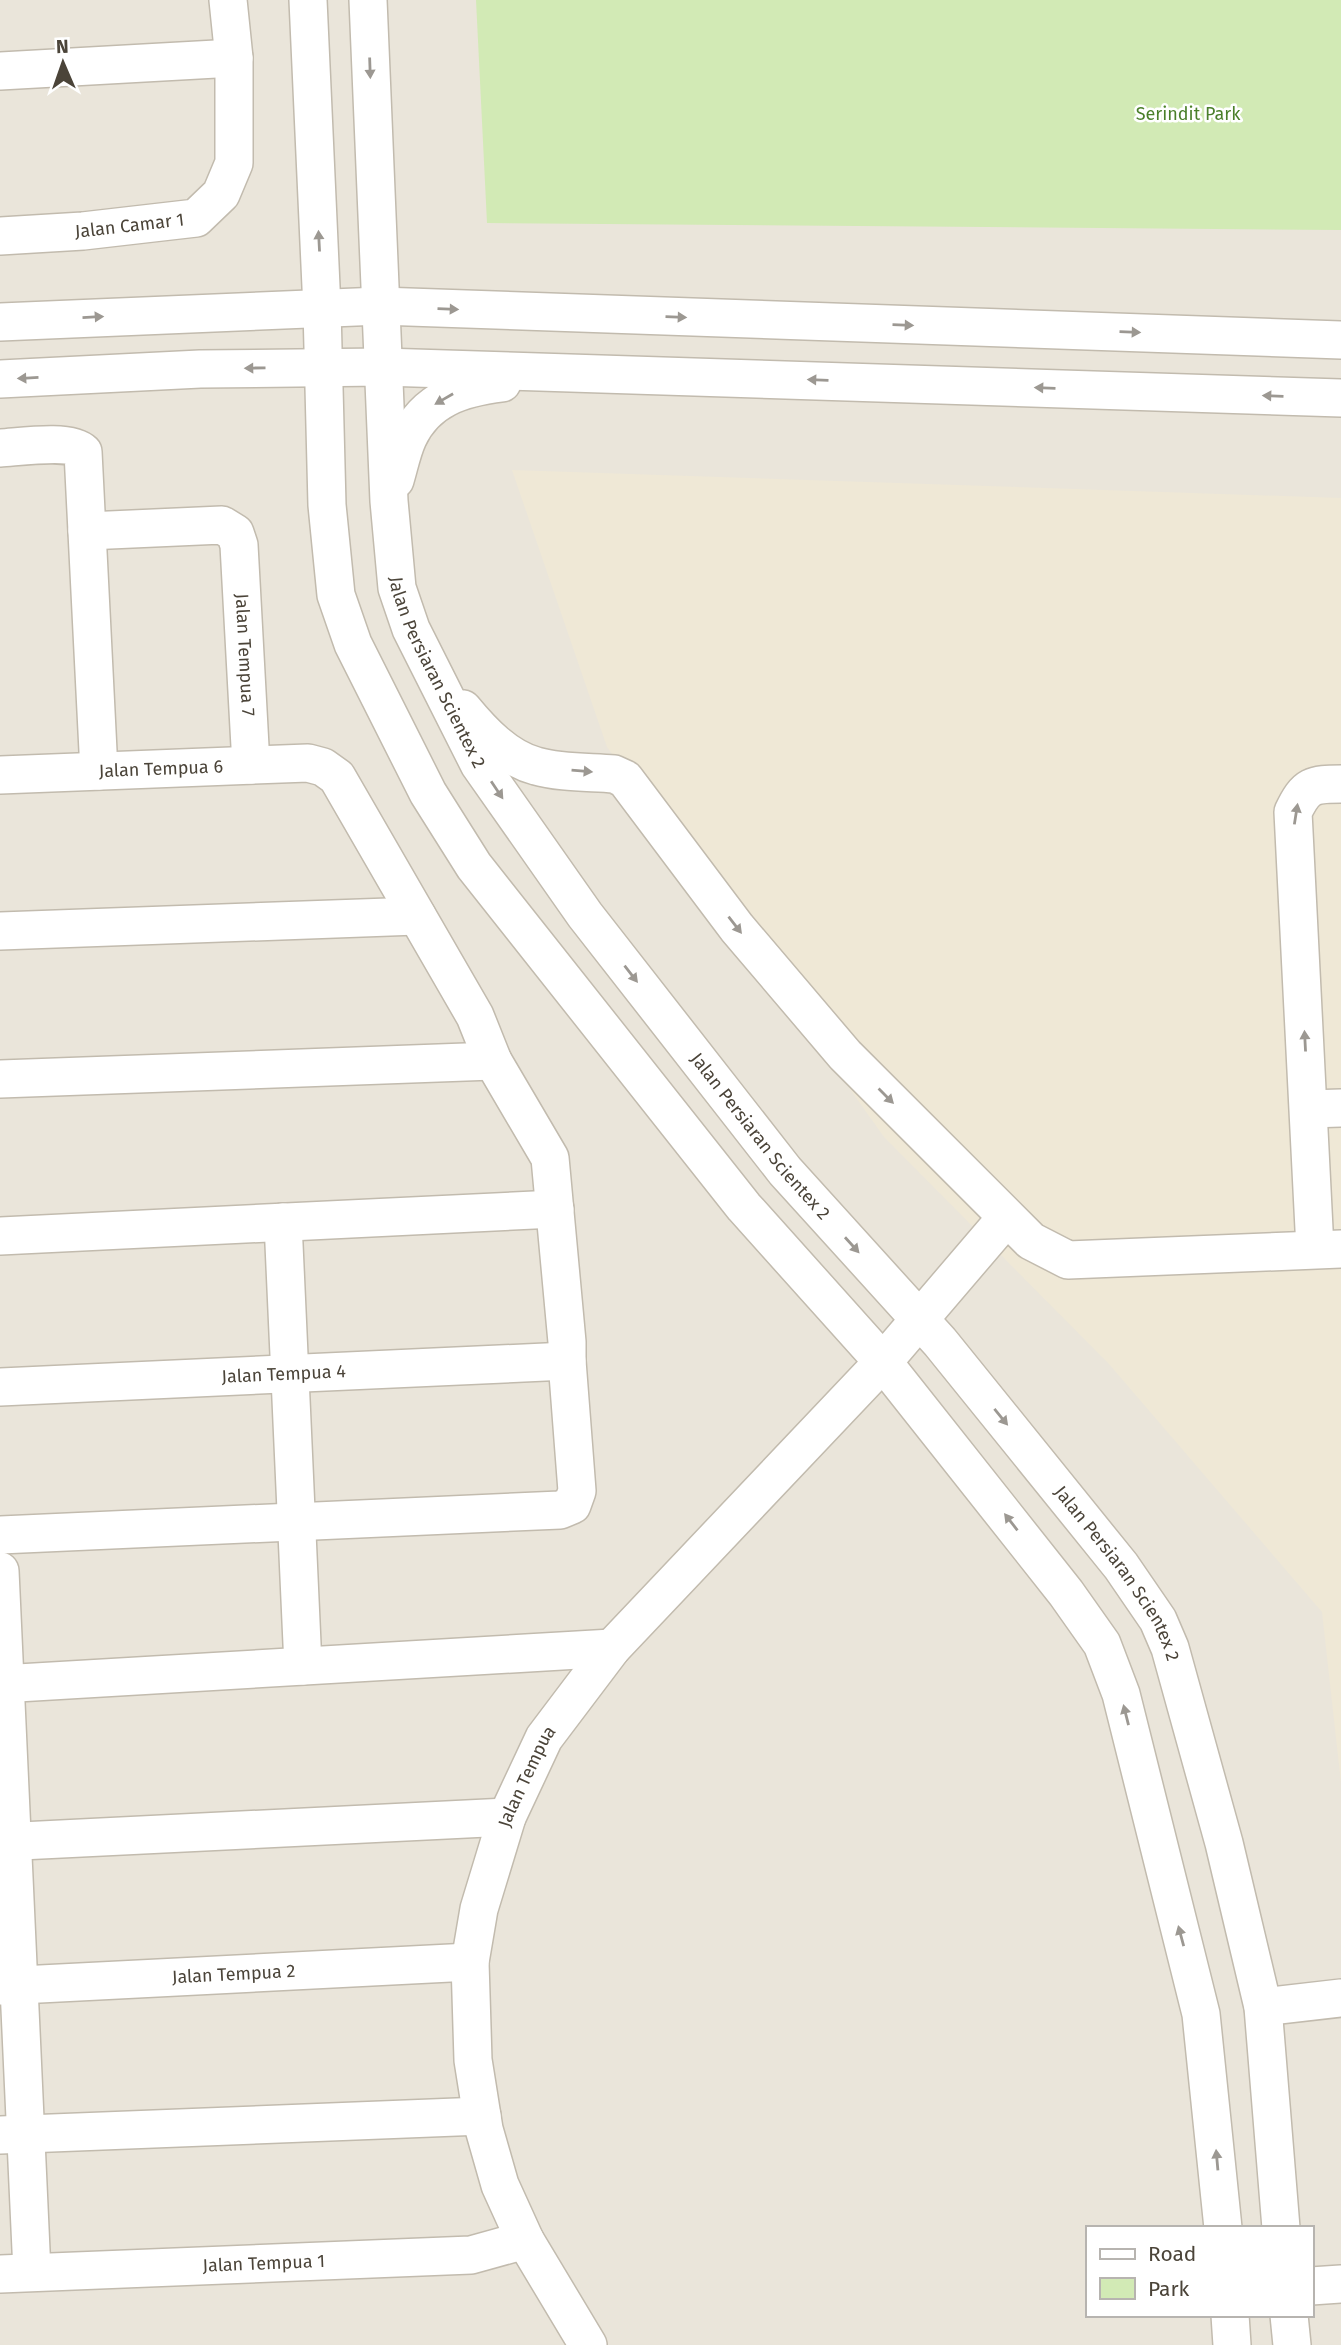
<svg xmlns="http://www.w3.org/2000/svg" width="1341" height="2345" font-family="'Fira Sans',sans-serif">
  <style>
    .residential { fill: #eae5da; fill-rule: evenodd }
    .education { fill: #efe8d6 }
    .green { fill: #d2eab5 }
    .lines { fill: none; stroke-linecap: round; stroke-linejoin: round }
    .minor-casing { stroke: #c2bbae; stroke-width: 40 }
    .minor { stroke: #fff; stroke-width: 37 }
    .oneway { fill: #9c9892 }
    .labels { text-anchor: middle; stroke-width: 5; stroke-linejoin: round; paint-order: stroke }
    .park-label { font-size: 18px; fill: #4a7f2a; stroke: #fff }
    .street-label { font-size: 18px; fill: #4b4439; stroke: #fff }
  </style>
  <rect width="100%" height="100%" fill="#f6f3ec"/>
  <path class="residential" d="M0,0H1341V2345H0ZM1087,2228H1311V2315H1087Z"/>
  <path class="education" d="M512,470L1341,498V1783L1322,1612L1109,1364L884,1137L607,747Z"/>
  <path class="green" d="M476,0H1341V230L487,223Z"/>
  <g class="lines">
    <g class="minor-casing">
      <g id="minor">
        <path d="M308,0L322,309L327,505L336,595L353,644L428,793L474,866L744,1207L883,1362L1066,1593L1102,1644L1121,1694L1201,2014L1223,2228"/>
        <path id="s1" d="M368,0L389,501L397,588L411,629L479,764L585,915L785,1171L940,1342L1121,1566L1158,1620L1170,1648L1224,1843L1263,2007L1281,2228"/>
        <path d="M0,71L234,58"/>
        <path id="s2" d="M0,236L83,231L196,218L221,194L234,163V58L228,0"/>
        <path d="M0,322L380,306L1341,340"/>
        <path d="M0,379L200,369L383,367L1341,398"/>
        <path d="M0,448C19,447 70,439 83,452L99,771"/>
        <path d="M395,480C399,467 402,451 408,438C426,399 461,388 502,383"/>
        <path id="s3" d="M87,531L222,525L235,533L239,545L251,765"/>
        <path d="M463,709C482,732 506,758 536,766C560,773 589,772 614,774L625,779L737,928L845,1055L1031,1241L1068,1260L1341,1249"/>
        <path id="s4" d="M0,775L308,763L323,767L337,777L475,1016L493,1061L550,1158L567,1342V1361L577,1491L572,1505L560,1510L0,1535"/>
        <path d="M0,931L417,916"/>
        <path d="M0,1079L493,1061"/>
        <path d="M1309,1109L1341,1108"/>
        <path d="M283,1222L303,1666"/>
        <path d="M0,1236L555,1209"/>
        <path d="M1315,1249L1293,812C1306,785 1312,784 1341,784"/>
        <path id="s5" d="M0,1387L567,1361"/>
        <path d="M0,1571L32,2272"/>
        <path d="M0,1684L612,1648"/>
        <path d="M0,1842L507,1817"/>
        <path id="s6" d="M0,1986L470,1962"/>
        <path d="M1263,2007L1341,1998"/>
        <path d="M0,2135L482,2116"/>
        <path id="s7" d="M0,2274L471,2255L525,2240"/>
        <path d="M1311,2286L1341,2284"/>
        <path d="M1230,2315L1232,2345"/>
        <path d="M1289,2315L1292,2345"/>
        <path id="s8" d="M588,2345L525,2240L500,2185L484,2129L473,2060L470,1962L479,1909L507,1817L544,1738L612,1648L883,1362L1006,1218"/>
      </g>
    </g>
    <use href="#minor" class="minor"/>
  </g>
  <defs><path id="oneway-solid" d="M-6-.8H1V-3.2L6.5 0L1 3.2V.8H-6Z" transform="scale(1.75)"/></defs>
  <g class="oneway">
    <use href="#oneway-solid" transform="translate(370 68) rotate(88)"/>
    <use href="#oneway-solid" transform="translate(319 241) rotate(-93)"/>
    <use href="#oneway-solid" transform="translate(448 309) rotate(2)"/>
    <use href="#oneway-solid" transform="translate(93 317) rotate(-3)"/>
    <use href="#oneway-solid" transform="translate(676 317) rotate(2)"/>
    <use href="#oneway-solid" transform="translate(903 325) rotate(2)"/>
    <use href="#oneway-solid" transform="translate(1130 332) rotate(2)"/>
    <use href="#oneway-solid" transform="translate(255 368) rotate(179)"/>
    <use href="#oneway-solid" transform="translate(28 378) rotate(177)"/>
    <use href="#oneway-solid" transform="translate(818 380) rotate(-178)"/>
    <use href="#oneway-solid" transform="translate(1045 388) rotate(-178)"/>
    <use href="#oneway-solid" transform="translate(1273 396) rotate(-178)"/>
    <use href="#oneway-solid" transform="translate(444 399) rotate(150)"/>
    <use href="#oneway-solid" transform="translate(582 771) rotate(5)"/>
    <use href="#oneway-solid" transform="translate(497 790) rotate(56)"/>
    <use href="#oneway-solid" transform="translate(1296 814) rotate(-81)"/>
    <use href="#oneway-solid" transform="translate(735 925) rotate(52)"/>
    <use href="#oneway-solid" transform="translate(631 974) rotate(52)"/>
    <use href="#oneway-solid" transform="translate(1305 1041) rotate(-93)"/>
    <use href="#oneway-solid" transform="translate(886 1096) rotate(45)"/>
    <use href="#oneway-solid" transform="translate(852 1245) rotate(48)"/>
    <use href="#oneway-solid" transform="translate(1001 1417) rotate(51)"/>
    <use href="#oneway-solid" transform="translate(1011 1522) rotate(-128)"/>
    <use href="#oneway-solid" transform="translate(1126 1715) rotate(-104)"/>
    <use href="#oneway-solid" transform="translate(1181 1936) rotate(-105)"/>
    <use href="#oneway-solid" transform="translate(1217 2160) rotate(-95)"/>
  </g>
  <g class="labels">
    <g class="park-label">
      <text x="1188" y="120">Serindit Park</text>
    </g>
    <g class="street-label">
      <text dy="6" stroke="none"><textPath href="#s2" startOffset="130">Jalan Camar 1</textPath></text>
      <text dy="6" stroke="none"><textPath href="#s3" startOffset="273">Jalan Tempua 7</textPath></text>
      <text dy="6" stroke="none"><textPath href="#s1" startOffset="682">Jalan Persiaran Scientex 2</textPath></text>
      <text dy="6" stroke="none"><textPath href="#s4" startOffset="161">Jalan Tempua 6</textPath></text>
      <text dy="6" stroke="none"><textPath href="#s1" startOffset="1250">Jalan Persiaran Scientex 2</textPath></text>
      <text dy="6" stroke="none"><textPath href="#s5" startOffset="284">Jalan Tempua 4</textPath></text>
      <text dy="6" stroke="none"><textPath href="#s1" startOffset="1816">Jalan Persiaran Scientex 2</textPath></text>
      <text dy="6" stroke="none"><textPath href="#s8" startOffset="604">Jalan Tempua</textPath></text>
      <text dy="6" stroke="none"><textPath href="#s6" startOffset="234">Jalan Tempua 2</textPath></text>
      <text dy="6" stroke="none"><textPath href="#s7" startOffset="264">Jalan Tempua 1</textPath></text>
    </g>
  </g>
  <rect x="1086" y="2226" width="228" height="91" fill="#ffffff" stroke="#b7b4b0" stroke-width="2"/>
  <rect x="1100" y="2249" width="35" height="10" fill="#ffffff" stroke="#b7b4b0" stroke-width="2"/>
  <text x="1148" y="2261" font-size="21" fill="#4b4439">Road</text>
  <rect x="1100" y="2278" width="35" height="21" fill="#d2eab5" stroke="#b7b4b0" stroke-width="2"/>
  <text x="1148" y="2296" font-size="21" fill="#4b4439">Park</text>
  <g transform="translate(63 63) rotate(358)" stroke="#ffffff" stroke-width="5" paint-order="stroke">
  <path d="M0-5L12 26L0 18L-12 26Z" fill="#4b4439"/>
  <text y="-10" font-size="19" font-weight="bold" text-anchor="middle" fill="#4b4439">N</text>
  </g>
</svg>
